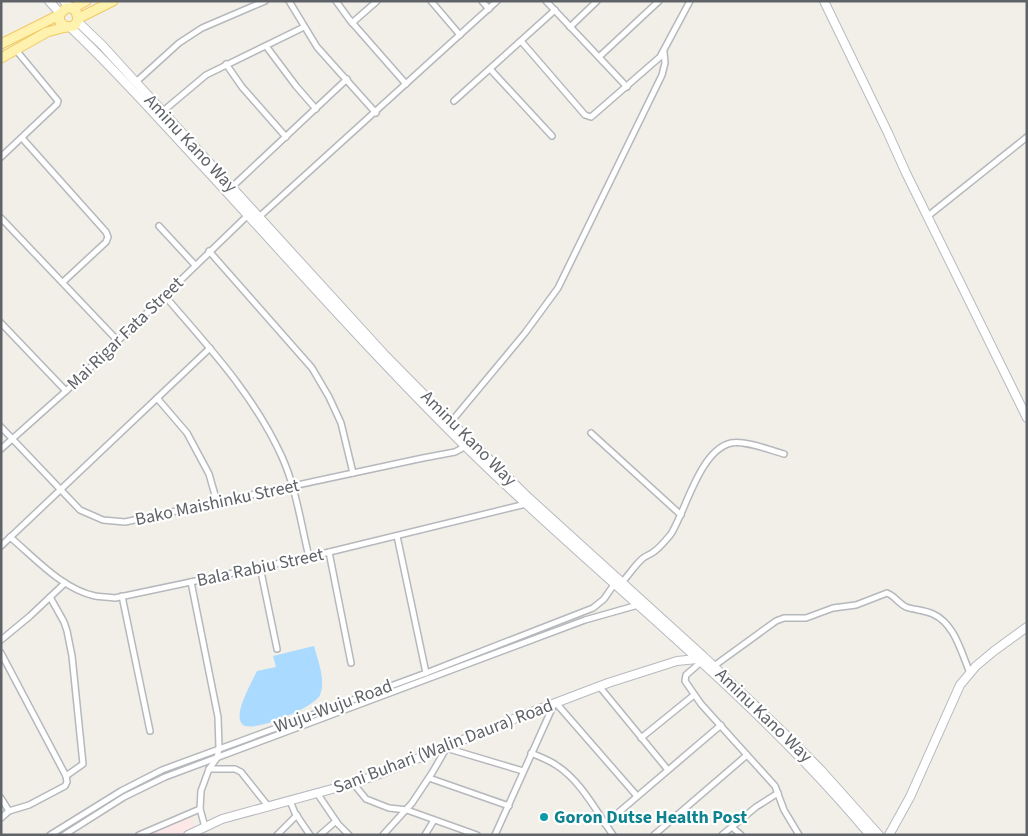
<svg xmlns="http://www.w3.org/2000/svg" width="1028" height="836" font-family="'Source Sans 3',sans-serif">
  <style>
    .medical { fill: #fce8e6 }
    .water { fill: #aadaff }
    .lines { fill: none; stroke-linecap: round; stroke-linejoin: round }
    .street-casing { stroke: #b5b8bc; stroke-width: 8 }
    .secondary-casing { stroke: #b6babf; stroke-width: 10 }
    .primary-casing { stroke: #f2c960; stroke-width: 11 }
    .street { stroke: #fff; stroke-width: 5 }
    .secondary { stroke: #fff; stroke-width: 8 }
    .primary { stroke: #fff2af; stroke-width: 9 }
    .culture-dot { fill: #0f9aa8; stroke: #fff; stroke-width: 2 }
    .labels { text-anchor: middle; stroke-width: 4.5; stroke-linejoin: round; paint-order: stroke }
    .street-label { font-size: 18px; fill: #5f6368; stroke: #fff }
    .culture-label { font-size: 18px; font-weight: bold; fill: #0d838f; stroke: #fff; text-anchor: start }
  </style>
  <rect width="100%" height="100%" fill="#f1efe8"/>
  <path class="medical" d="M192,817L195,830L184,835H151L150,833Z"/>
  <path class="water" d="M314,646C318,661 326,680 320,695C315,707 251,735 242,724C233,714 252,682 257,671L276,667L273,656Z"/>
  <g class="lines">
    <g class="street-casing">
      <g id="street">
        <path d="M289,1L317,47L376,113"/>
        <path d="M336,1L349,19L406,84"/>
        <path d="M431,1L460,35"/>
        <path d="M482,1L489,9"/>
        <path d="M546,1L627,87"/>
        <path d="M352,23L377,1"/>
        <path d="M570,27L597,1"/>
        <path d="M521,41L585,115L591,117L660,57L690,1"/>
        <path d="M266,46L296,86L316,109"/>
        <path d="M599,57L659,1"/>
        <path d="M226,64L242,87L286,137"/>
        <path d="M490,69L552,136"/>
        <path d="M136,82L179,43L202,28L265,1"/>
        <path d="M454,101L555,10"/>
        <path d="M162,112L206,75L304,27"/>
        <path d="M22,138L106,232L108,237L106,242L63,282"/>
        <path d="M1,157L57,104L58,101L16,50"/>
        <path d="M232,187L347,79"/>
        <path d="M928,216L1027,137"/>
        <path d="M259,217L497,1"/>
        <path d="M1,218L117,340"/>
        <path d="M159,226L195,265"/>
        <path d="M209,251L312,368L329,397L341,423L353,473"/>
        <path d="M164,295C208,346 254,395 282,457C296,488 301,524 309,557"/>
        <path d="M1,323L66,391"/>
        <path d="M157,398L187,433L209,474L217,502"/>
        <path d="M451,422L525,333L558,288L662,75L665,63L664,52"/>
        <path d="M1,427L80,510L103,520L125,522L423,458L455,452L466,446"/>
        <path d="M591,433L681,515"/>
        <path d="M1,449L66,391L248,215"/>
        <path d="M397,536L426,673"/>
        <path d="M10,537C35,558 62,589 95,596C101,597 108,597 115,598L309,557L526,504"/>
        <path d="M1,546L210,348"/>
        <path d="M329,552L351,663"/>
        <path d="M260,567L277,649"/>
        <path d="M191,582L218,717L219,748L217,758L209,769L201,791L200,809L205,827"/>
        <path d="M622,582C629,575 635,565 642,559C645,556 649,555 652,553C659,549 666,540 671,534C686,510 700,450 731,443C744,440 770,450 784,454"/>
        <path d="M122,596L150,731"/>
        <path d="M50,597L64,622L67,631L72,656L83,764L66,776"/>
        <path d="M1,640L30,616L65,583"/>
        <path d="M1,653L66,776L67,782L65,786L29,805L9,811L1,818"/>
        <path d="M701,662L686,675L685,681L701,704L775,786L784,810L799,835"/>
        <path d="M714,666L776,621L784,618H806L833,608L856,605L887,593C895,596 898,603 906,607C915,610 924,610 933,614C955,624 961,652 970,673"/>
        <path d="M599,686L668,770"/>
        <path d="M556,703L637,796"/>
        <path d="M641,738L694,695"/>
        <path d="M446,748L523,771"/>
        <path d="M531,753C540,757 549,760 556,765C581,781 596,811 613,835"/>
        <path d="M209,769H235L241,772L268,806"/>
        <path d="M429,778L509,806"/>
        <path d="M353,783L366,799L389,808L407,810L477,835"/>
        <path d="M317,793L338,824L349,835"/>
        <path d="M1,798L9,811"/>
        <path d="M290,801L295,813L310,835"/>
        <path d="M605,824L721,725"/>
        <path d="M732,827L741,835"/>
        <path d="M50,835L121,791L162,770L426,673L593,608L604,599L615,583"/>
        <path d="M64,835L124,797L165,777L585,620L638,605"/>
        <path d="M139,835L200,809"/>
        <path d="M277,835L297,815"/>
        <path d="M320,835L336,821"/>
        <path d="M383,835L412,803L432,773L447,747"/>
        <path d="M425,835L434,820"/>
        <path d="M495,835L554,704"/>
        <path d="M654,835L747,755"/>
        <path d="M722,835L756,807L778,793"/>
      </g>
    </g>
    <g class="secondary-casing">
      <g id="secondary">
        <path d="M49,1L60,13"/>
        <path d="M64,1L70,7"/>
        <path d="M824,1L888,133L906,173L1027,418"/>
        <path d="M78,22L102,45L385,355L451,422L529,498L703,656L785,734L820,769L879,835"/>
        <path d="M70,27C120,74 165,126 212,176C296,268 378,360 466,447C599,578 750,691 870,835"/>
        <path d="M188,835L222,819L354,783L385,772L521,716L608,683L677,661L697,659"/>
        <path d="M889,835L910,797L960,685L976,666L994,651L1027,627"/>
      </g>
    </g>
    <g class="primary-casing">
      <g id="primary">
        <path d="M73,8L86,1"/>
        <path d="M79,18L113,1"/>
        <path d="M1,44L59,15L66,8H71L76,11L78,20L74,26L66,27L60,22L59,15"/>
        <path d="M1,58L47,32L66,27"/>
      </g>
    </g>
    <use href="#street" class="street"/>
    <use href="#secondary" class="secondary"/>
    <use href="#primary" class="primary"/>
  </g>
  <circle class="culture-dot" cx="544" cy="817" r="5"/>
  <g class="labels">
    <g class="street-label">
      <text transform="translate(191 143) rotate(47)" y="6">Aminu Kano Way</text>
      <text transform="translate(125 333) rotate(-44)" y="6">Mai Rigar Fata Street</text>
      <text transform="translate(469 438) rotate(45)" y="6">Aminu Kano Way</text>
      <text transform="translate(217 502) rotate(-12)" y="6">Bako Maishinku Street</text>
      <text transform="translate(260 567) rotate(-12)" y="6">Bala Rabiu Street</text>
      <text transform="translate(333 706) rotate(-20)" y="6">Wuju-Wuju Road</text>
      <text transform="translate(764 715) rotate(44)" y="6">Aminu Kano Way</text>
      <text transform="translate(443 746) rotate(-21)" y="6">Sani Buhari (Walin Daura) Road</text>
    </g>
    <g class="culture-label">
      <text x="554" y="823">Goron Dutse Health Post</text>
    </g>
  </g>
  <rect width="1028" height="836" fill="none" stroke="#5f6368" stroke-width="5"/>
</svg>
